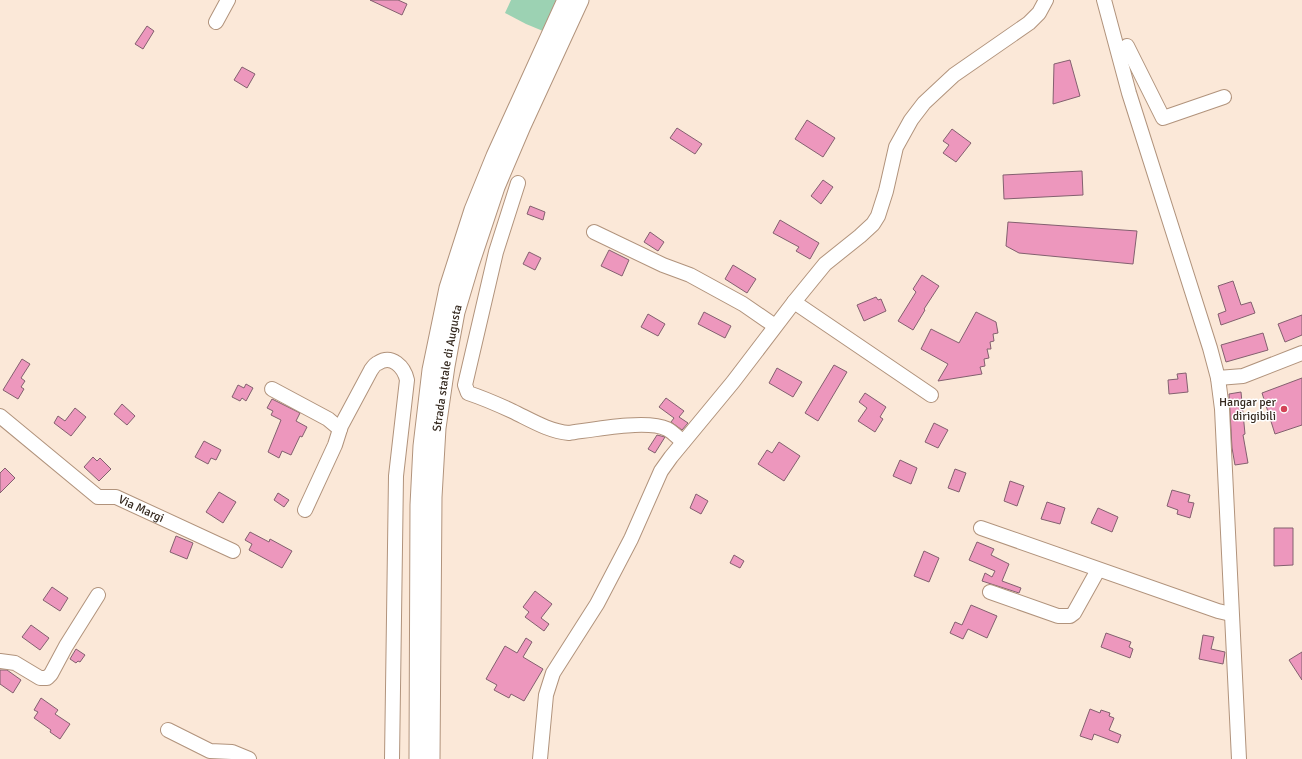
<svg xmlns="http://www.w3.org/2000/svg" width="1302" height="759" font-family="Signika,sans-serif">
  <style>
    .green { fill: #9cd2b3 }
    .building { fill: #ed97bd; stroke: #83606f }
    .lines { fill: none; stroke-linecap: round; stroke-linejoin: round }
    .minor-casing { stroke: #b1937c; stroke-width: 16 }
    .major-casing { stroke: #b1937c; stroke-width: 19 }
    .minor { stroke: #fff; stroke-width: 14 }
    .major { stroke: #fff; stroke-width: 17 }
    .poi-dot { fill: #d34357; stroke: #fff; stroke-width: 1.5 }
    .labels { text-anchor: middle; stroke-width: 3; stroke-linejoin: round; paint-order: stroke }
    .street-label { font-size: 12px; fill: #34281e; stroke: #fff }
    .poi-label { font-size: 12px; fill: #34281e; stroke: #fff; text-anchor: end }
  </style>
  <rect width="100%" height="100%" fill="#fbe8d8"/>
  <path class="green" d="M511,0H556L543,31L526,24L505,13Z"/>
  <g class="building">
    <path d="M370,0H398L407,4L402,15Z"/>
    <path d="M147,26L154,31L143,49L135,44Z"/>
    <path d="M1070,60L1080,96L1053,104L1054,64Z"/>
    <path d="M242,67L255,74L247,88L234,80Z"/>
    <path d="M807,120L835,138L823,157L795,139Z"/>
    <path d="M677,128L702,144L695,154L670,138Z"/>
    <path d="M952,129L971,143L956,162L943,153L949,145L943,141Z"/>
    <path d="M1082,171L1083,195L1004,199L1003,175Z"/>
    <path d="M823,180L833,187L821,204L811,196Z"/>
    <path d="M530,206L545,212L543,220L527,214Z"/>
    <path d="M780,220L819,243L810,259L796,251L799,247L773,233Z"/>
    <path d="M1008,222L1137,231L1133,264L1019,253L1006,246Z"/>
    <path d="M650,232L664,242L658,251L644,242Z"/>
    <path d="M609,250L629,260L622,276L601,266Z"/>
    <path d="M529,252L541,258L535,270L523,264Z"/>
    <path d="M733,265L756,279L747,293L725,279Z"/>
    <path d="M922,275L939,286L924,309L925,310L913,330L898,321L916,292L913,289Z"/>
    <path d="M1233,281L1241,305L1251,302L1255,313L1221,325L1218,314L1226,311L1218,286Z"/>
    <path d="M876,297L878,300L881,299L886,311L864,321L857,305Z"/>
    <path d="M704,312L731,326L725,338L698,324Z"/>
    <path d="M976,312L996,322L998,333L993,334L994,341L990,342L991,349H987L989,358L984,359L985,366L980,367L982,374L938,381L948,364L921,349L931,329L959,343Z"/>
    <path d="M648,314L665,324L658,336L641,327Z"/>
    <path d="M1302,315V335L1285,342L1278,324Z"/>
    <path d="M1263,333L1268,350L1226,362L1221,345Z"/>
    <path d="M22,359L30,364L21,378L25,381L21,387L24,389L18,399L3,390Z"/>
    <path d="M834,365L847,372L818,421L805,413Z"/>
    <path d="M777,368L802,382L793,397L769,383Z"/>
    <path d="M1186,373L1188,392L1169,394L1168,380L1178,379L1177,374Z"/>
    <path d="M1302,378V425L1275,434L1262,393Z"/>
    <path d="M246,384L253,388L246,401L242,398L240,401L232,397L238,385L244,388Z"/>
    <path d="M1241,392L1245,434L1243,435L1248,463L1235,465L1232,448L1229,394Z"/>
    <path d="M865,393L886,407L880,417L883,419L875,432L858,421L867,408L859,402Z"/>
    <path d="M666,398L684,411L679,417L688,423L682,430L671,422L674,418L659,407Z"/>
    <path d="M272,399L300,413L296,421L307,427L302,437L300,436L291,455L282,451L279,458L268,452L281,420L271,415L273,411L267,408Z"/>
    <path d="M122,404L135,416L127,425L114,414Z"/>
    <path d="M75,408L86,417L71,436L54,423L58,416L65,421Z"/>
    <path d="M934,423L948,430L938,448L925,442Z"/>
    <path d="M657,435L665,437L655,453L648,449Z"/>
    <path d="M204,441L221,450L216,460L211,458L208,464L195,457Z"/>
    <path d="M779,442L800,456L784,481L758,464L767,450L772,453Z"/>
    <path d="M93,457L97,461L100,458L111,469L99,481L84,467Z"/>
    <path d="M900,460L917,468L911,484L893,476Z"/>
    <path d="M5,468L15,478L0,493V473Z"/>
    <path d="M955,469L966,473L959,492L948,488Z"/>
    <path d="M1010,481L1024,486L1017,506L1004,501Z"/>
    <path d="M1172,490L1190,495L1188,502L1194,503L1190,518L1177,514L1178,510L1167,506Z"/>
    <path d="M219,492L236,502L223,523L206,512Z"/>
    <path d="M278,493L289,500L284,507L274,500Z"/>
    <path d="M696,494L708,501L701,514L690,508Z"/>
    <path d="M1047,502L1065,508L1060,524L1041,519Z"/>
    <path d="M1098,508L1118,517L1112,532L1091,523Z"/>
    <path d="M1274,528H1293V565L1274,566Z"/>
    <path d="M250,532L269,542L270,539L292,551L282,568L249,550L252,544L245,540Z"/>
    <path d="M176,536L193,543L187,559L170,552Z"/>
    <path d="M977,542L994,549L991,555L1009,564L1002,581L1021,588L1019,593L982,581L985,573L992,577L995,571L969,560Z"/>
    <path d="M924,551L939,558L929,582L914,576Z"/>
    <path d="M734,555L744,561L740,568L730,563Z"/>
    <path d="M52,587L68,598L60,611L43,600Z"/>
    <path d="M535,591L552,604L541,618L549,624L544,631L525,617L529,612L523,607Z"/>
    <path d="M971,605L997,616L987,638L968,629L963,639L950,633L955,622L962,625Z"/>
    <path d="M31,625L49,638L40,650L22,637Z"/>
    <path d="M1106,633L1131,642L1129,647L1133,649L1130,658L1101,647Z"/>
    <path d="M1203,635L1214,637L1211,649L1225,652L1223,664L1199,659Z"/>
    <path d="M526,638L532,642L523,657L543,669L524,701L511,694L509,698L494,690L497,685L486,679L505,646L517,653Z"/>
    <path d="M76,649L85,655L80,662L78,661L76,663L70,659Z"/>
    <path d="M1302,652V680L1289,660Z"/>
    <path d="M0,670H7L21,680L13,693L0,684Z"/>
    <path d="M41,698L58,710L55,714L70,724L60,739L50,732L51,730L34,718L38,712L34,710Z"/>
    <path d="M1090,709L1100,713L1101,710L1110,713L1109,716L1114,718L1109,730L1121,735L1118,743L1094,734L1092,740L1080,736Z"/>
  </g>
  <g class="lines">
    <g class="minor-casing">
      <g id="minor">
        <path d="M1104,0L1129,93L1210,348L1218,378L1222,409L1239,759"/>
        <path d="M216,22L228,0"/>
        <path d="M1127,46L1163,118L1224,97"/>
        <path d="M518,183L496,252L465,385L468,393C483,398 497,404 512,411C531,420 548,431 569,433C591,430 647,419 667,429C673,432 678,438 683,442"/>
        <path d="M594,232L663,265L690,275L743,304L775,326"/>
        <path d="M794,302L931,395"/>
        <path d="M1218,378L1243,376L1302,353"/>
        <path d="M272,389L328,419L340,429"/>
        <path id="s1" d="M0,416L98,497H116L233,551"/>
        <path d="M305,510L335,445L341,426L371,370C373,367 375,364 378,363C392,354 404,367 407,380L396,476L392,759"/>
        <path d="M981,528L1218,611L1231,614"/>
        <path d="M990,592L1058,616H1070L1074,613L1098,570"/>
        <path d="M0,661L15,663L40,678H47L51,674L66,646L98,595"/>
        <path d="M168,730L210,751L232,752L249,759"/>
        <path d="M540,759L546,695L553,673L597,604L631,539L661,471L671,457L733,382L794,302L825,264L860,236L873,224L878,216L886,191L896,147L911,120L924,103L954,75L1029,23L1039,13L1046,0"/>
      </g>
    </g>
    <g class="major-casing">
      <g id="major">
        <path d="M418,759L419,505L422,446L431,370L448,288L473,210L495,156L566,0"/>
        <path id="s2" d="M431,759L433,497L437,428L446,366L456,312L470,265L496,187L522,126L580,0"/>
      </g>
    </g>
    <use href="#minor" class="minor"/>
    <use href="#major" class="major"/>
  </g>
  <circle class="poi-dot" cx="1284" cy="409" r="4"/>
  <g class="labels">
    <g class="street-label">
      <text dy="4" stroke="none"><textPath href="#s2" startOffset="392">Strada statale di Augusta</textPath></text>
      <text dy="4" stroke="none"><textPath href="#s1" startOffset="173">Via Margi</textPath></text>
    </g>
    <g class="poi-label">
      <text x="1276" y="406">Hangar per<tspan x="1276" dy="14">dirigibili</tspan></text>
    </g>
  </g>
</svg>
